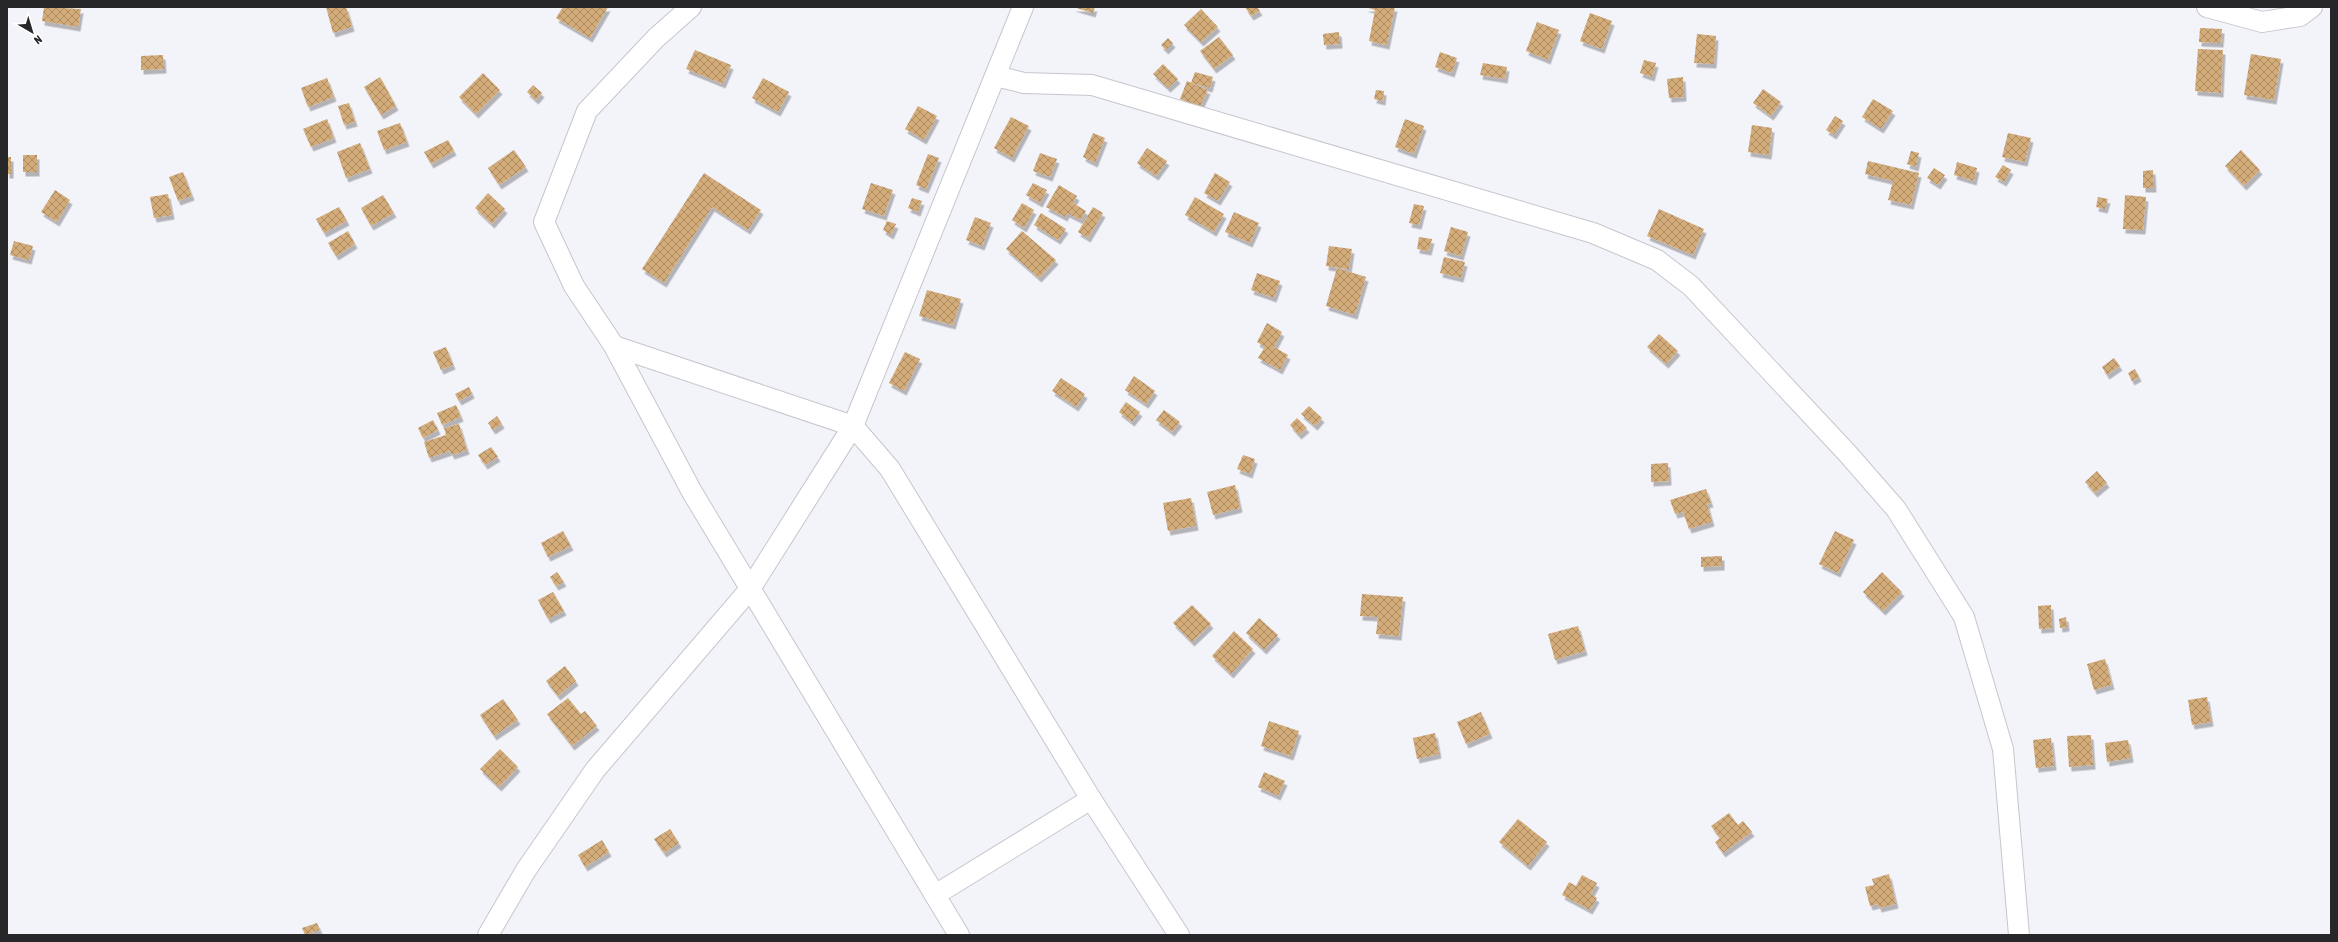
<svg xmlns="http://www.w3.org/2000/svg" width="2338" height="942" font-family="'Asap Condensed',sans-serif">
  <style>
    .building { fill: url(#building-cross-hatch); filter: url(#shadow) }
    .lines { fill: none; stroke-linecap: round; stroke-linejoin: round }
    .minor-casing { stroke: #c6c6cd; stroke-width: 22 }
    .minor { stroke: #fff; stroke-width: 20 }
  </style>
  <defs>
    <pattern id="building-cross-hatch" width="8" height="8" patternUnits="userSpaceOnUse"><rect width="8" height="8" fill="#d3ac7a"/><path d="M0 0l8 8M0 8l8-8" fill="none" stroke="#ab8c64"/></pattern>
    <filter id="shadow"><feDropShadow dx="2.5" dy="4.5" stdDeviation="0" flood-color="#0004"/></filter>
  </defs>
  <rect width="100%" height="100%" fill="#f3f3fa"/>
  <g class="building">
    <path d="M44,7L81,9L78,27L42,21Z"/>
    <path d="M326,7H346L352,27L333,33Z"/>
    <path d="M563,7H608L590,38L556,18Z"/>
    <path d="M1073,7H1095L1093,13Z"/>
    <path d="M1245,7H1257L1260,11L1251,16Z"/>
    <path d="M1365,7H1395L1387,45L1369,41L1375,10Z"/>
    <path d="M1201,9L1218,27L1201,42L1184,25Z"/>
    <path d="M1590,13L1612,21L1602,49L1580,41Z"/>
    <path d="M1537,22L1559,30L1548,60L1526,51Z"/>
    <path d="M2200,28L2222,29L2221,43L2199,42Z"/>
    <path d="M1339,32L1340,44L1324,45L1323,34Z"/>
    <path d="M1697,34L1716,36L1714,64L1694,63Z"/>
    <path d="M1219,37L1233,55L1214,69L1200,51Z"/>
    <path d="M1168,38L1173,43L1166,50L1161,45Z"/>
    <path d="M2198,49L2223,50L2221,93L2195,91Z"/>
    <path d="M695,50L731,65L723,84L686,69Z"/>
    <path d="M1440,52L1457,58L1452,73L1435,67Z"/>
    <path d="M2251,54L2281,59L2274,100L2244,95Z"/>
    <path d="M163,55L164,69L141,70V56Z"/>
    <path d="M1644,60L1656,63L1652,77L1640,73Z"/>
    <path d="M1483,63L1507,67L1505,79L1480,75Z"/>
    <path d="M1163,64L1178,79L1168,88L1153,74Z"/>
    <path d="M1195,72L1213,77L1210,88L1191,83Z"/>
    <path d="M483,73L500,90L476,114L459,97Z"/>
    <path d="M380,77L396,106L381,115L364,87Z"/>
    <path d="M1683,77L1684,97L1669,98L1667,79Z"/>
    <path d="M327,78L334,97L308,107L301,88Z"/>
    <path d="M763,78L789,92L778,112L752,98Z"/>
    <path d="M1187,81L1208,90L1200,107L1180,99Z"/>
    <path d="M533,85L542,93L536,100L527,92Z"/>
    <path d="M1763,89L1781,102L1771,116L1753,103Z"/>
    <path d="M1376,90L1384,91L1383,101L1374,99Z"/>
    <path d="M1873,99L1893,111L1881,129L1862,117Z"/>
    <path d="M349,103L355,122L344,125L338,106Z"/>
    <path d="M918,106L937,116L924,140L905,129Z"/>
    <path d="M1835,116L1843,121L1834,135L1826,130Z"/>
    <path d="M1011,117L1029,126L1012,158L994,148Z"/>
    <path d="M327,119L334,138L311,147L303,129Z"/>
    <path d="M1405,119L1424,126L1414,154L1395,147Z"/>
    <path d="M400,123L407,142L384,150L377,131Z"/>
    <path d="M1752,125L1772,128L1769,155L1748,152Z"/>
    <path d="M1093,133L1105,138L1095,163L1083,157Z"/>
    <path d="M2008,133L2031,138L2025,162L2002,157Z"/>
    <path d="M448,140L454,151L431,164L424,152Z"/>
    <path d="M360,143L370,169L346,178L337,152Z"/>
    <path d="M1147,148L1167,161L1156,176L1137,163Z"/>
    <path d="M514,150L526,167L499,185L488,168Z"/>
    <path d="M2241,150L2260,170L2244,186L2225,166Z"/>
    <path d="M1911,151L1919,153L1916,167L1907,164Z"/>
    <path d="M1040,153L1057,159L1050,177L1033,171Z"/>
    <path d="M928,154L939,158L926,189L916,185Z"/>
    <rect x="23" y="155" width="14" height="17"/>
    <rect x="7" y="157" width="4" height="17"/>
    <path d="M1868,161L1919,173L1911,205L1888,200L1893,181L1865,174Z"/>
    <path d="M1957,162L1977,168L1974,181L1954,175Z"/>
    <path d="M2003,165L2011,170L2004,182L1995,177Z"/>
    <path d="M1934,168L1945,175L1938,185L1927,178Z"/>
    <path d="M2153,170L2154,188H2143V171Z"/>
    <path d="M183,172L192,196L178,201L169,177Z"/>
    <path d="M704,173L761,210L748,230L712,207L664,283L642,269Z"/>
    <path d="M1215,173L1230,182L1218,201L1204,193Z"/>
    <path d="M871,183L893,190L884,216L862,209Z"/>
    <path d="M1033,183L1047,190L1040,203L1026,195Z"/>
    <path d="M1059,185L1077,196L1073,203L1086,211L1081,220L1067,213L1065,217L1046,207Z"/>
    <path d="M55,190L70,200L57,222L41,212Z"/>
    <path d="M488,193L505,209L492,224L475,208Z"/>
    <path d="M168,194L172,215L154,218L150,197Z"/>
    <path d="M383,195L394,213L371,226L361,208Z"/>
    <path d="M2125,195L2146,197L2143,230L2123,229Z"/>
    <path d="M1195,197L1224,214L1214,232L1185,215Z"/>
    <path d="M2098,197L2108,199L2105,209L2096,207Z"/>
    <path d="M912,198L922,201L918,212L908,208Z"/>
    <path d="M1022,203L1034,210L1024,228L1012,220Z"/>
    <path d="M1414,204L1424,206L1419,225L1409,223Z"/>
    <path d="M339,207L347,221L324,233L316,219Z"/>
    <path d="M1093,207L1103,213L1088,238L1078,232Z"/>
    <path d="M1659,209L1704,229L1693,255L1647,236Z"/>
    <path d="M1234,212L1259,223L1250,243L1225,232Z"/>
    <path d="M1041,213L1066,229L1058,240L1034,225Z"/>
    <path d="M975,217L991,223L982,246L966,240Z"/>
    <path d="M887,221L896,224L891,235L883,230Z"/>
    <path d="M1451,227L1468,232L1461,256L1444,251Z"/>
    <path d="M348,231L355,244L336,256L328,243Z"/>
    <path d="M1022,231L1056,260L1039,278L1006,249Z"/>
    <path d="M1419,237L1432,239L1429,251L1417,249Z"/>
    <path d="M14,241L33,246L29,260L10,255Z"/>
    <path d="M1329,246L1352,249L1349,269L1326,266Z"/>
    <path d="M1444,257L1465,262L1461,278L1440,273Z"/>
    <path d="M1337,268L1366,277L1355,315L1326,306Z"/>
    <path d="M1257,273L1280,281L1274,298L1251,290Z"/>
    <path d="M927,290L961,299L953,325L919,316Z"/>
    <path d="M1267,323L1282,332L1274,347L1288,355L1280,370L1258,358L1265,347L1257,342Z"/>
    <path d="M1659,334L1678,351L1666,364L1647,347Z"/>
    <path d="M446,347L453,365L441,370L433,352Z"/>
    <path d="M905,352L920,359L904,391L889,383Z"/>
    <path d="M2114,358L2120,366L2107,375L2102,367Z"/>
    <path d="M2135,369L2139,377L2132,381L2128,373Z"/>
    <path d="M1134,376L1155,391L1146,404L1125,390Z"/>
    <path d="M1061,378L1085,394L1076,407L1052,391Z"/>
    <path d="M469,387L472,394L459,401L455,394Z"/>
    <path d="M1126,402L1140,412L1132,422L1119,412Z"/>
    <path d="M456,405L461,417L442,425L437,413Z"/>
    <path d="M1309,406L1322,418L1315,426L1301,414Z"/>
    <path d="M1164,410L1180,422L1172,432L1156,420Z"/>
    <path d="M497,416L502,424L493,430L488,423Z"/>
    <path d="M1297,418L1307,428L1299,435L1290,425Z"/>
    <path d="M433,420L438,430L423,438L418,428Z"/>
    <path d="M459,424L467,450L452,455L450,451L429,458L424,442L446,435L444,428Z"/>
    <path d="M491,447L498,457L485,465L478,455Z"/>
    <path d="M1243,455L1255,459L1250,474L1237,469Z"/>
    <path d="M1668,463L1669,481L1651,482V464Z"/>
    <path d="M2097,471L2107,483L2095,493L2085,482Z"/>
    <path d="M1235,485L1240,508L1213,515L1207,492Z"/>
    <path d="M1706,489L1711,503L1707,504L1712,522L1689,529L1683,512L1675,514L1670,500Z"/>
    <path d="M1191,498L1196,526L1168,531L1163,503Z"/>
    <path d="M563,531L571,546L548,557L541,543Z"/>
    <path d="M1835,531L1854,540L1838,573L1819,564Z"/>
    <path d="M1722,556V566L1701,567V557Z"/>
    <path d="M557,572L564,582L556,586L550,577Z"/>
    <path d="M1882,572L1902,592L1883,611L1863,592Z"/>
    <path d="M553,592L564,611L548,619L538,600Z"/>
    <path d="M1362,594L1403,597L1399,636L1376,634L1378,617L1360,616Z"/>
    <path d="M1192,605L1211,624L1192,642L1173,623Z"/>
    <path d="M2051,605L2052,628L2039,629L2038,606Z"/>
    <path d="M2066,617L2067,627L2060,628L2059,619Z"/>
    <path d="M1259,618L1278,635L1264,650L1246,633Z"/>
    <path d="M1578,626L1585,651L1555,660L1548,634Z"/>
    <path d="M1234,631L1253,649L1231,674L1212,656Z"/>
    <path d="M2105,659L2112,685L2094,690L2087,664Z"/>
    <path d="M565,666L576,681L558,696L546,681Z"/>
    <path d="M2207,697L2211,722L2192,725L2188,700Z"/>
    <path d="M568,698L581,714L585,711L597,726L572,746L547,714Z"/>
    <path d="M503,699L518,720L494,736L480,715Z"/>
    <path d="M1481,712L1490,734L1466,744L1457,722Z"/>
    <path d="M1269,721L1299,731L1291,756L1261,746Z"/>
    <path d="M1435,733L1439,754L1417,759L1413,738Z"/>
    <path d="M2091,735L2093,765L2069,767L2067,736Z"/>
    <path d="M2051,738L2054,766L2036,768L2033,740Z"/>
    <path d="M2128,740L2131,758L2107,762L2105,743Z"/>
    <path d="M500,749L518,767L499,787L480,769Z"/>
    <path d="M1264,772L1285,781L1278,796L1258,787Z"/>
    <path d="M1729,813L1738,825L1743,821L1752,832L1723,853L1715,842L1720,838L1711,826Z"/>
    <path d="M1518,819L1547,842L1528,866L1499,842Z"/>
    <path d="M670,829L679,843L664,853L654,839Z"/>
    <path d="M602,840L609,852L585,867L578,855Z"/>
    <path d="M1889,874L1896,904L1879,908L1878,904L1870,906L1865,887L1874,885L1872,879Z"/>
    <path d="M1582,875L1597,883L1591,894L1597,898L1590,910L1562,895L1569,882L1576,886Z"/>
    <path d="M317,923L320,930L305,935L302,928Z"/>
  </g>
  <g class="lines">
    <g class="minor-casing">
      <g id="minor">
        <path d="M691,7L656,38L587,111L544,222L574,286L614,346L692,492L959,935"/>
        <path d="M2207,7L2262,22L2300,16L2312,7"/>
        <path d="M996,76L1024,83L1092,85L1593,233L1657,260L1691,286L1848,454L1896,509L1964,617L2003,749L2019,935"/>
        <path d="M614,346L853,426L890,469L1091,799L1179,935"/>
        <path d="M935,895L1091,799"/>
        <path d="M488,935L526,870L595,770L750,589L853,426L1023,7"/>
      </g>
    </g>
    <use href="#minor" class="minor"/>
  </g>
  <rect width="2338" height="942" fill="none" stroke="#272729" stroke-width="16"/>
  <g transform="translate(32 32) rotate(142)" stroke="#ffffff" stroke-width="3" paint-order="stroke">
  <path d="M0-3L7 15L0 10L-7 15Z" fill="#272729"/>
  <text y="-6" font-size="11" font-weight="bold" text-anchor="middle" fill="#272729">N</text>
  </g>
</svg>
